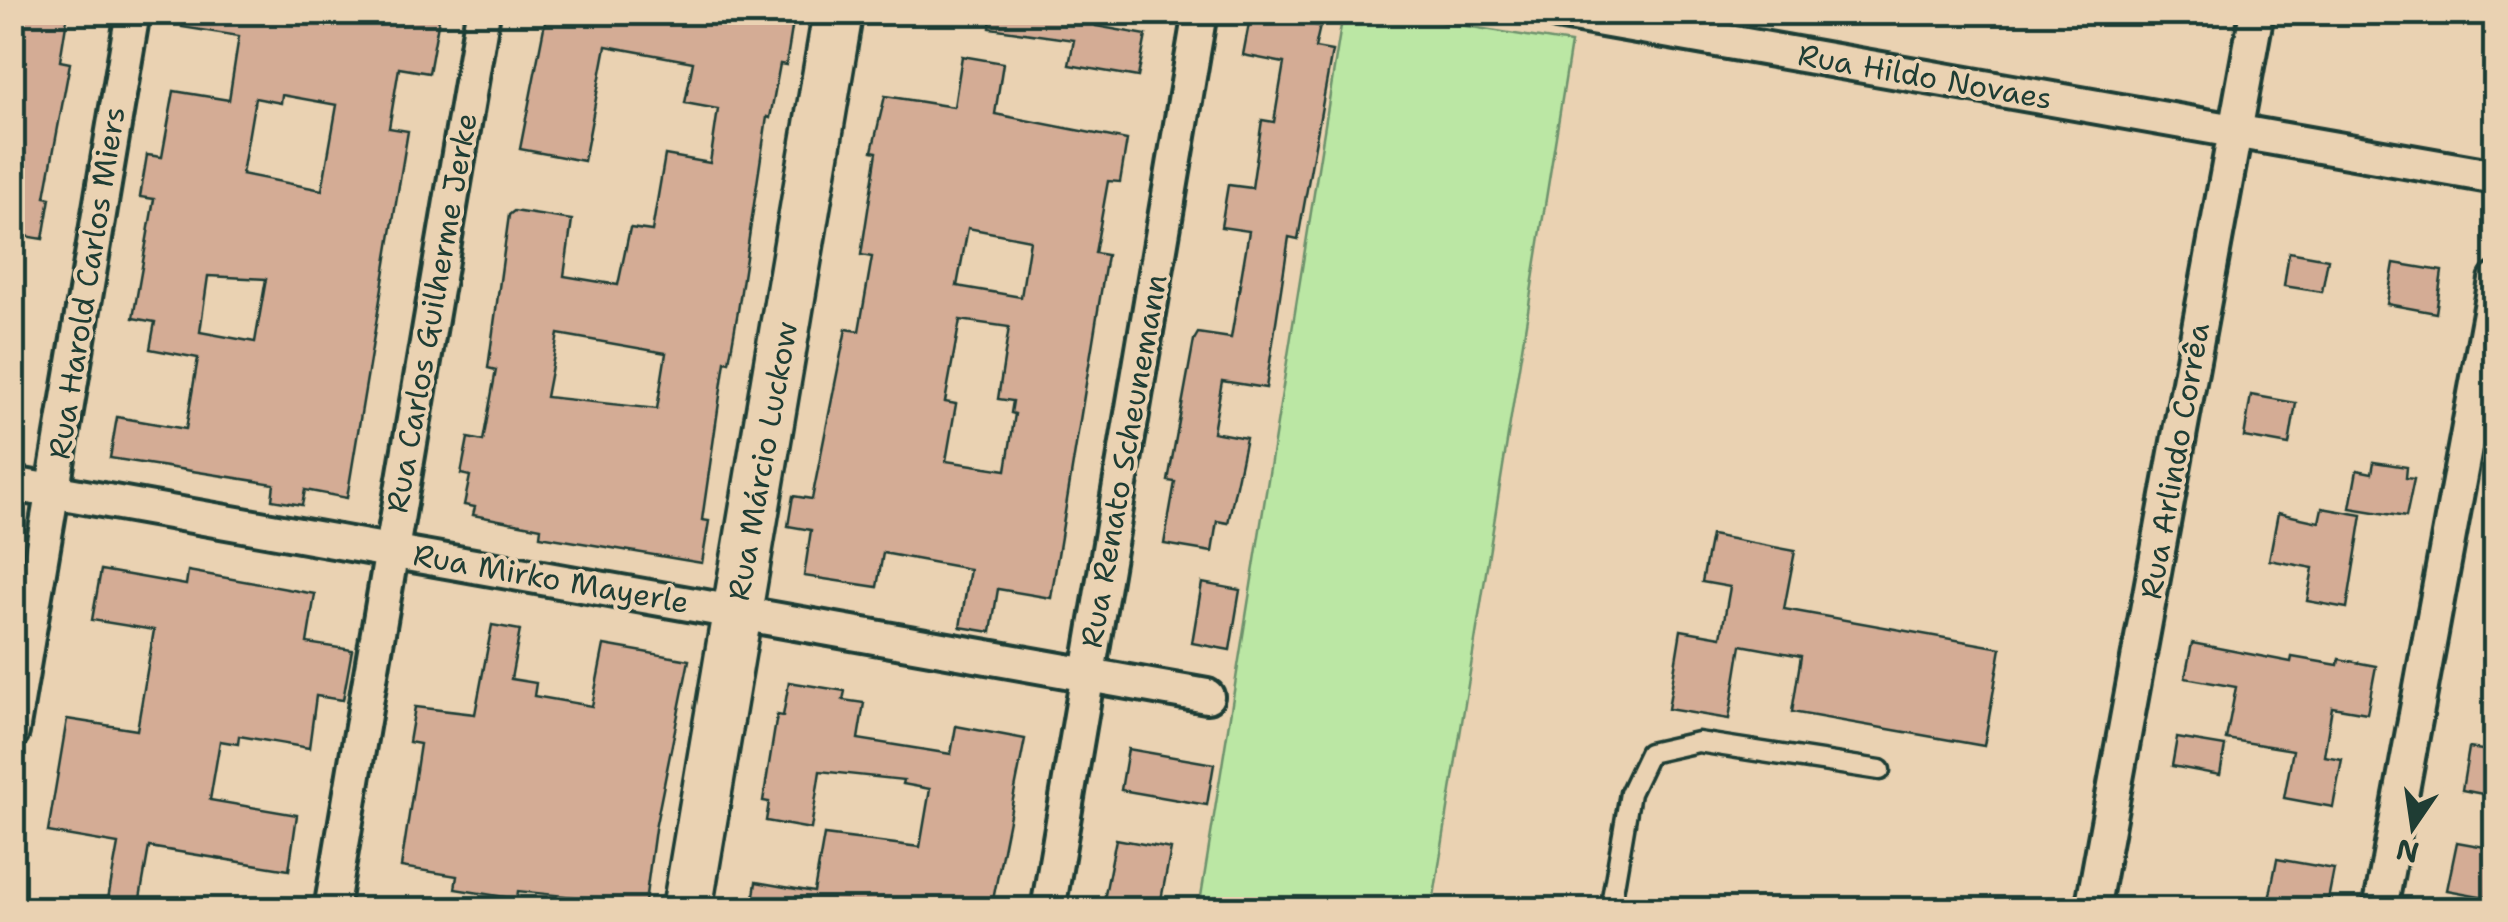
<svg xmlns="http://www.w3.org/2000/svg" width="2508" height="922" font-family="'Shantell Sans',sans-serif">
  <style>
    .green { fill: #bbe7a4; stroke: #6d926c; stroke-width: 2.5 }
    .building { fill: #d4ac95; stroke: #1f3d34; stroke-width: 2.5; fill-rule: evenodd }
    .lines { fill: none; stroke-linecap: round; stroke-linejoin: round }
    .lane-casing { stroke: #1f3d34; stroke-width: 25 }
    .street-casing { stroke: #1f3d34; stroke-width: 40 }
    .secondary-casing { stroke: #1f3d34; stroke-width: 55 }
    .lane { stroke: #ead2b2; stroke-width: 18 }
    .street { stroke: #ead2b2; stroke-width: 32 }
    .secondary { stroke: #ead2b2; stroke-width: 48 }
    .labels { text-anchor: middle; stroke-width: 8; stroke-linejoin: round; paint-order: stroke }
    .street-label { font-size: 30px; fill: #1f3d34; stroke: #ead2b2 }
  </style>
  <rect width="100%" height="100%" fill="#ead2b2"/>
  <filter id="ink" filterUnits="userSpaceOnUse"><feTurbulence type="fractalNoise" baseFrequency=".01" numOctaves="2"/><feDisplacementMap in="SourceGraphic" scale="20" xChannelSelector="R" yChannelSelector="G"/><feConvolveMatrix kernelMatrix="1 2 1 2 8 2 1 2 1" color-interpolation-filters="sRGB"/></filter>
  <g filter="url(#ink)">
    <path class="green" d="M1343,13H1385L1571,43L1432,909H1199Z"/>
    <g class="building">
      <path d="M12,12H68L60,61L70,63L45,197L50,198L43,239L12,234Z"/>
      <path d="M183,12H409L439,18L429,73L399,68L389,128L408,131L347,498L305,490L302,505L272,500L274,484L110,458L117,417L186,429L198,358L150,349L155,322L133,318L154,199L140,197L147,155L162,157L174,91L229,100L239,36L182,27ZM282,95L337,105L322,190L242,174L255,98L281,103ZM208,276L266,279L255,342L200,332Z"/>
      <path d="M547,12H740L793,22L786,65L780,64L770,118L767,117L738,311L729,362L725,361L702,520L709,521L702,563L540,536L541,528L473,515L475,507L464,505L470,476L461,474L468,438L483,441L496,370L488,368L509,215L514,211L572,220L564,276L618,285L630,228L652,231L665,155L710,163L718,109L685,103L693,62L606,46L584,161L520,149ZM558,334L666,353L657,409L546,397Z"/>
      <path d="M991,12H1098L1096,26L1146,35L1138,77L1069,65L1074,40L990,28Z"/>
      <path d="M1251,13L1320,26L1315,48L1332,51L1298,239L1289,237L1266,388L1222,381L1213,432L1246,438L1228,523L1217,521L1212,552L1164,544L1175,482L1168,481L1194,340L1198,333L1231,338L1249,231L1221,227L1228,185L1252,188L1262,120L1274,122L1278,98L1284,63L1243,55Z"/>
      <path d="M962,56L1003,63L995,114L1127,140L1120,182L1108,181L1095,253L1107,255L1051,598L998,589L991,632L960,627L970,569L883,553L877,587L804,576L811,530L788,526L793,496L812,499L846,329L859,331L872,257L861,255L877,152L872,151L885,96L954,107ZM968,228L1030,240L1021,297L957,286ZM960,320L1009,327L998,399L1013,401L1011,413L1015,414L1006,470L946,461L956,404L945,402Z"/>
      <path d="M2289,252L2328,259L2322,292L2284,286Z"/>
      <path d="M2394,263L2442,271L2436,313L2387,304Z"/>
      <path d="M2251,395L2296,403L2289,445L2244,437Z"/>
      <path d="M2374,462L2407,467L2406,478L2414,479L2406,517L2350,508L2357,470L2372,473Z"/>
      <path d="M2322,508L2362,515L2347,608L2307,601L2313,568L2269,560L2278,513L2319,522Z"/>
      <path d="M1711,535L1795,551L1784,609L2001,648L1984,746L1792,712L1801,656L1741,645L1729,719L1668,709L1681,630L1721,637L1730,587L1702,582Z"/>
      <path d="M101,570L186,585L188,571L315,594L307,643L352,650L343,700L316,696L309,748L239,736L238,744L220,741L210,800L297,815L289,870L149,847L138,910H106L118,844L48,832L67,719L137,730L154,630L92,620Z"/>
      <path d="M1202,583L1240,590L1230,650L1192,643Z"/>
      <path d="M492,625L520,630L511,679L536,683L534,696L592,706L604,645L689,660L655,829L644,910H573L575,897L518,891L517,899L455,889L457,876L401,867L420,744L409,742L415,707L475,714Z"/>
      <path d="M2192,643L2291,662L2292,657L2338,665L2339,659L2376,666L2367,713L2332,707L2324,756L2342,759L2333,807L2284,798L2293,750L2226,739L2236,687L2185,678Z"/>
      <path d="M789,682L845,691L843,700L864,703L858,739L951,754L956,726L1025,739L991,910H752L756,882L814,892L824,835L920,847L930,789L903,784L904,780L820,771L811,829L766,821L769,802L763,801L777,715L783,716Z"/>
      <path d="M2177,738L2225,746L2220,775L2172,766Z"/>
      <path d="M2469,748L2496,752V789L2490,788L2488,795L2462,790Z"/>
      <path d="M1128,749L1214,764L1207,805L1121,790Z"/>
      <path d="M1116,839L1171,849L1159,910H1102Z"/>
      <path d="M2457,842L2496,849V899L2447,890Z"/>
      <path d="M2277,859L2334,869L2326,910L2269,900Z"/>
    </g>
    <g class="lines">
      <g class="lane-casing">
        <path id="lane" d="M1610,910L1630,793L1649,753L1698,742L1880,770"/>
      </g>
      <g class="street-casing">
        <g id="street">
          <path d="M1557,12L2496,177"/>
          <path d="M12,484L1207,696"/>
          <path d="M12,732L133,12"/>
          <path d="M331,910L483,12"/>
          <path d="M1048,910L1200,12"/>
          <path d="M2092,910L2257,12"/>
          <path d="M2380,910L2496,280"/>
        </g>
      </g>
      <g class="secondary-casing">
        <path id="secondary" d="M687,910L838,12"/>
      </g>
      <use href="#lane" class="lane"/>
      <use href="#street" class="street"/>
      <use href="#secondary" class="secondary"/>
    </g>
  </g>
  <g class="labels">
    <g class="street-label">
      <text transform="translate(1925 77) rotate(10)" y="10">Rua Hildo Novaes</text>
      <text transform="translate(87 283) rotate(-81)" y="10">Rua Harold Carlos Miers</text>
      <text transform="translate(432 313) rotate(-80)" y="10">Rua Carlos Guilherme Jerke</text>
      <text transform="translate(763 461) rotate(-80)" y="10">Rua Márcio Luckow</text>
      <text transform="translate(1124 461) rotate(-80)" y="10">Rua Renato Scheunemann</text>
      <text transform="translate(2175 461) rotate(-80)" y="10">Rua Arlindo Corrêa</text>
      <text transform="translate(551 579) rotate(10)" y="10">Rua Mirko Mayerle</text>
    </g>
  </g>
  <rect width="2508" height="922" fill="none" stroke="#ead2b2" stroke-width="50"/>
  <rect x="25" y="25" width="2458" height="872" fill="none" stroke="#1f3d34" stroke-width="4" filter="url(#ink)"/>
  <g transform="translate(2413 827) rotate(193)" stroke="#ead2b2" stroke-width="8" paint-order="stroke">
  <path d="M0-8L18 38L0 25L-18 38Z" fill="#1f3d34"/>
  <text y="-15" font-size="28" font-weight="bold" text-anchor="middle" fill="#1f3d34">N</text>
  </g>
</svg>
